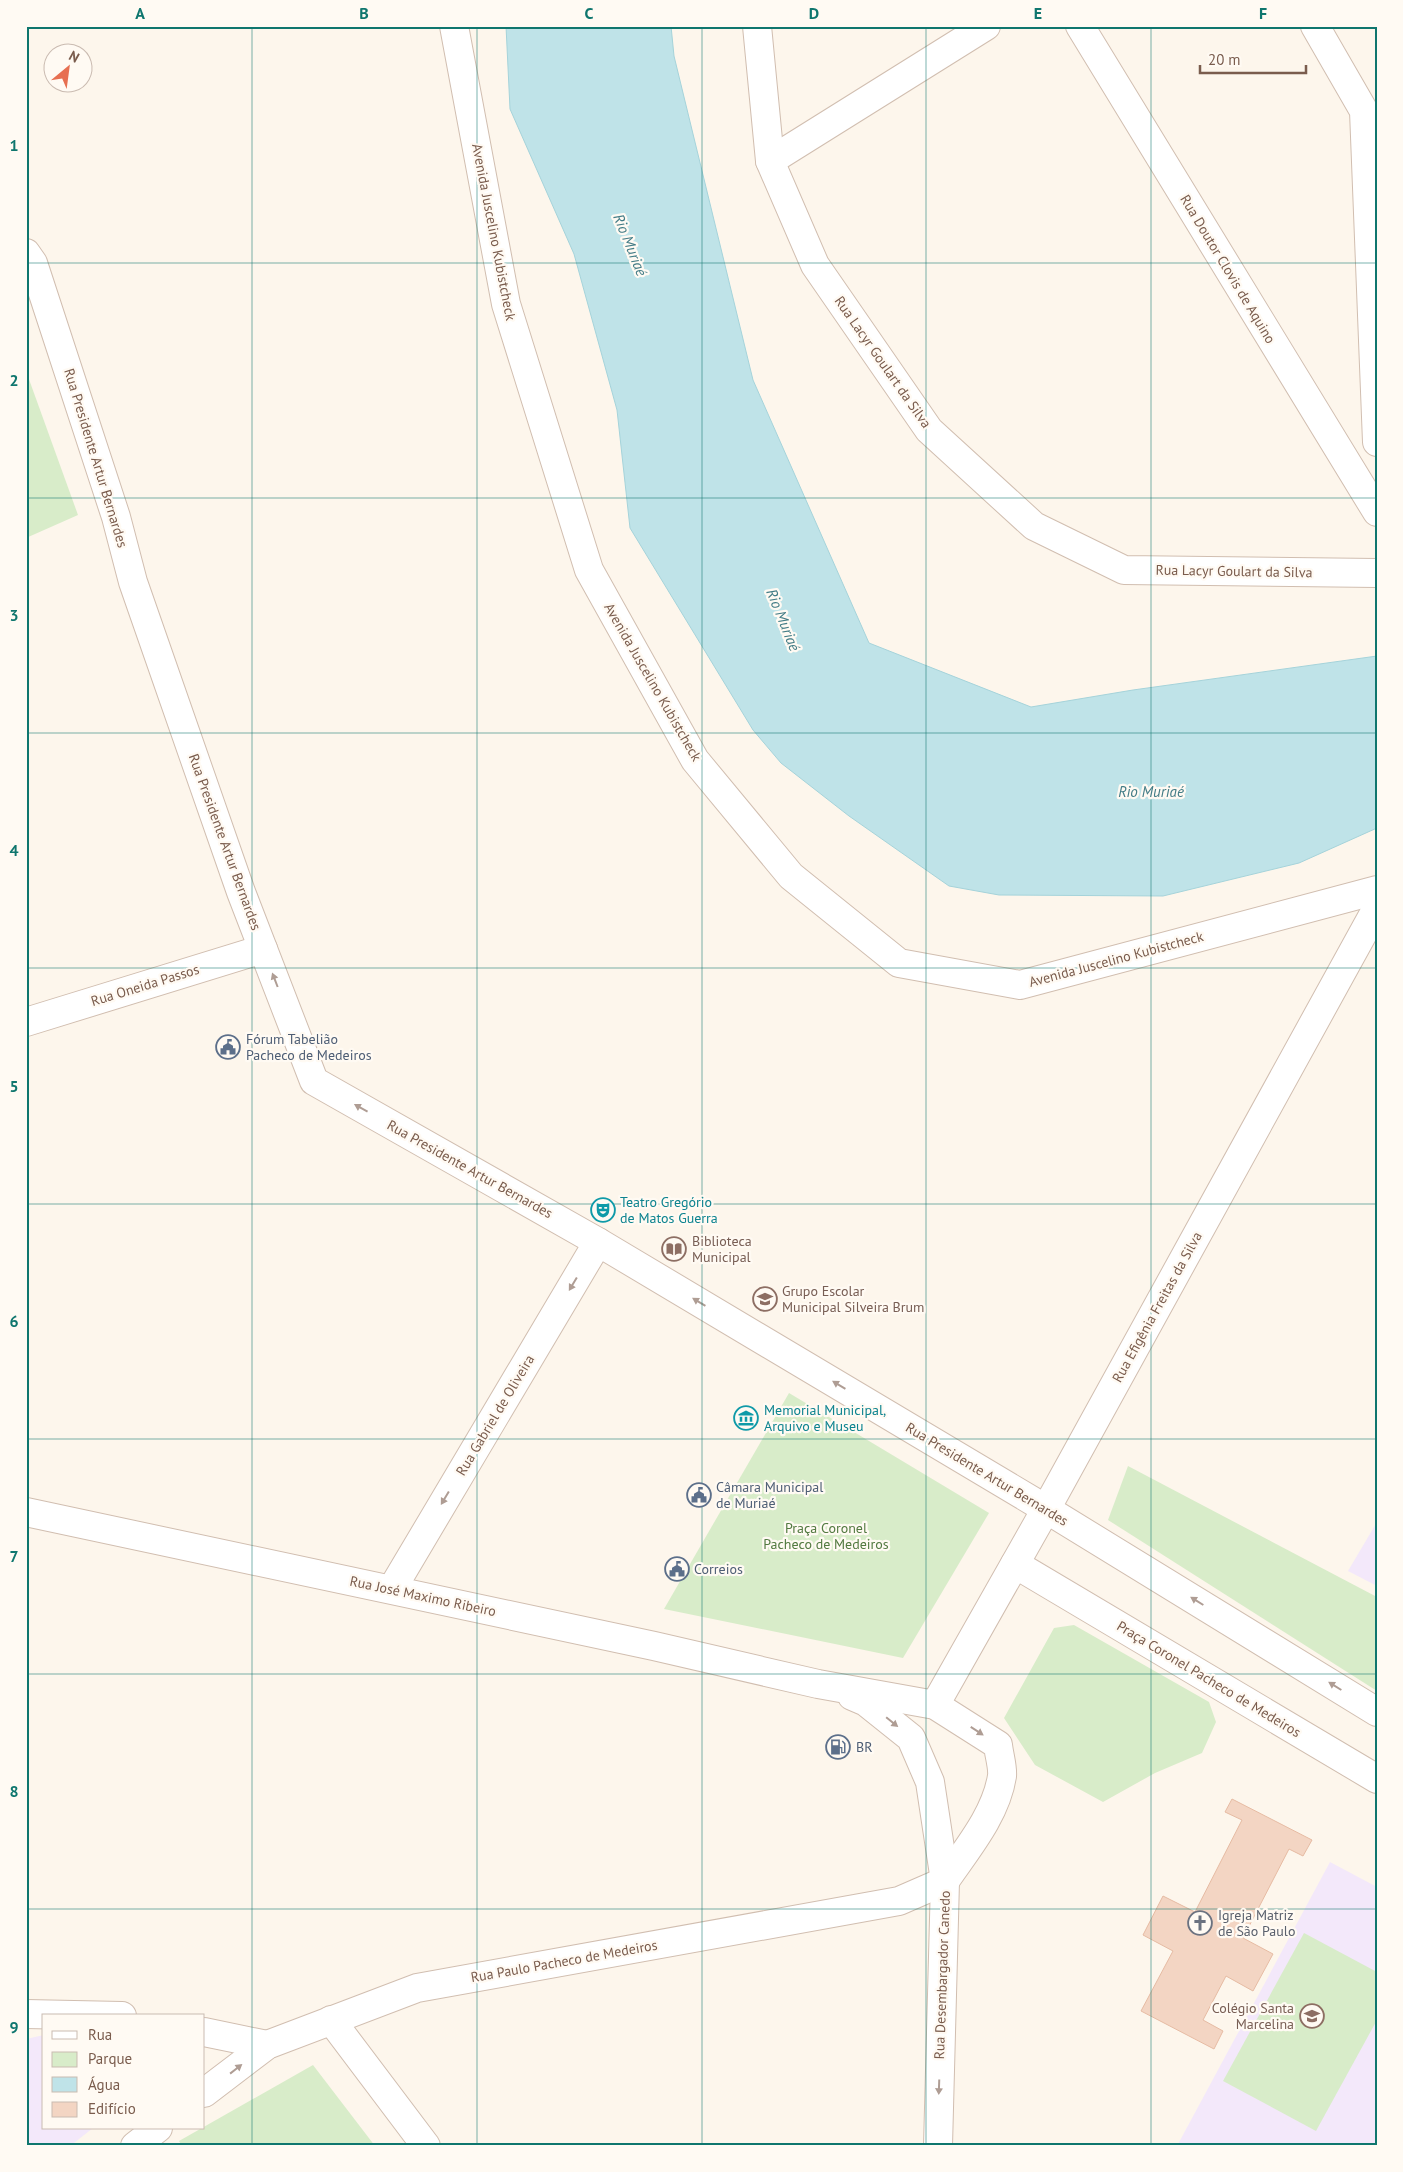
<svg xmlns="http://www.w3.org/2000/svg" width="1403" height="2172" font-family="'PT Sans',sans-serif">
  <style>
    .education { fill: #f3e8fa }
    .green { fill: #d8ecc9 }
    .water { fill: #bfe3e8; stroke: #a5d3da }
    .building { fill: #f3d5c3; stroke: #e6bba3 }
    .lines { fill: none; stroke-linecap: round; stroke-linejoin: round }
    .minor-casing { stroke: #d1beb0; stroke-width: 30 }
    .minor { stroke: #fff; stroke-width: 28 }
    .oneway { fill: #af9d94 }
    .grid { fill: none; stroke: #0f766e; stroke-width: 1; stroke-opacity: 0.55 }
    .labels { text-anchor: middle; stroke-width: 4.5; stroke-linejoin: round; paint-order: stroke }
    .street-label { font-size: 14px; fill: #7a5c4d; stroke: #fffaf3 }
    .service-label { font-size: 14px; fill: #4e5e75; stroke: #fffaf3; text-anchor: start }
    .culture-label { font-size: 14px; fill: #0d838f; stroke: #fffaf3; text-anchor: start }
    .education-label { font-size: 14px; fill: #785e54; stroke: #fffaf3; text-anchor: start }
    .park-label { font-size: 14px; fill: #537a41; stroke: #fffaf3 }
    .worship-label { font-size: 14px; fill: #5b616d; stroke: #fffaf3; text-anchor: start }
    .water-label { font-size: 15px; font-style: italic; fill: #437c86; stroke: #fffaf3 }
    .neatline { fill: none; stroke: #0f766e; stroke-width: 2 }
    .grid-label { font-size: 16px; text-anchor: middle; font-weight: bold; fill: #0f766e }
  </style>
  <rect width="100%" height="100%" fill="#fdf6ec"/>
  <g class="education">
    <path d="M1377,1522V1586L1348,1571Z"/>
    <path d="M1330,1862L1377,1887V2146H1177Z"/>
    <path d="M44,2035V2128H93L70,2146H26V2039Z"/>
  </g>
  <g class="green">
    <path d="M26,371L78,515L26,538Z"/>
    <path d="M789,1393L989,1513L903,1658L664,1609Z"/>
    <path d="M1128,1466L1377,1597V1691L1108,1520Z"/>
    <path d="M1074,1625L1209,1702L1216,1722L1202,1753L1155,1773L1103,1802L1035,1765L1004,1718L1054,1628Z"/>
    <path d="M1304,1933L1377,1972V2020L1316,2131L1223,2081Z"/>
    <path d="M313,2065L375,2146H182L179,2141Z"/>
  </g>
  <path class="water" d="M506,26H671L674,56L753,380L869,643L1031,707L1133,690L1377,656V828L1299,863L1163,896L999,895L949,886L849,816L781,763L753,730L630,528L617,410L574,254L510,109Z"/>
  <path class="building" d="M1232,1799L1312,1840L1303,1856L1289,1849L1243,1938L1273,1954L1253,1991L1226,1976L1203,2020L1223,2031L1214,2049L1141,2011L1173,1951L1143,1935L1163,1896L1195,1912L1242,1820L1225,1812Z"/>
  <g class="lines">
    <g class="minor-casing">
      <g id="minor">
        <path d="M454,26L506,304L589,570L695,760L791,876L899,963L1020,985L1377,890"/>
        <path d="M757,26L770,161L815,265L929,430L1034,526L1124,570L1377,573"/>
        <path d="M1080,26L1377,512"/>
        <path d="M1315,26L1364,111L1377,442"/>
        <path d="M770,161L986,26"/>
        <path d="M26,253L33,263L116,517L133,582L241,892L314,1081L598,1242L1046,1509L1377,1712"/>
        <path d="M26,1022L263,949"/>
        <path d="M26,1512L654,1646L818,1684L935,1705L998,1745C999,1755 1003,1767 1002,1776C996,1815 966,1850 945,1881"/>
        <path d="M1015,1564L1377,1779"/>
        <path d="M392,1589L598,1242"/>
        <path d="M852,1696L866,1702L911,1738L930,1782L945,1881L938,2146"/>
        <path d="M935,1705L1046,1509L1377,908"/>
        <path d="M26,2014L122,2016"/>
        <path d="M331,2020L426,2146"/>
        <path d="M204,2032L267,2045"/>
        <path d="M204,2093L267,2045L417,1988L899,1901L945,1881"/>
        <path d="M135,2146L158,2128"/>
      </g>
    </g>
    <use href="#minor" class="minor"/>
  </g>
  <defs><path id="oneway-solid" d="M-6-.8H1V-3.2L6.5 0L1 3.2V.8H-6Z" transform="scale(1.25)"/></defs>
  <g class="oneway">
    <use href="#oneway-solid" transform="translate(275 980) rotate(-111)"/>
    <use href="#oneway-solid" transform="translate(361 1108) rotate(-151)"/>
    <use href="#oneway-solid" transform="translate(573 1284) rotate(121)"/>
    <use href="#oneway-solid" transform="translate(699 1302) rotate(-149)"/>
    <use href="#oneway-solid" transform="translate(839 1385) rotate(-149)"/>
    <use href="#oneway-solid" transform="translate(445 1498) rotate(121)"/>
    <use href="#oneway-solid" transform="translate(1197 1601) rotate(-148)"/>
    <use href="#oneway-solid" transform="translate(1335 1686) rotate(-148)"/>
    <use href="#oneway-solid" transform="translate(892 1722) rotate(39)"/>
    <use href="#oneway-solid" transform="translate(977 1731) rotate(33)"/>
    <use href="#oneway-solid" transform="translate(236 2069) rotate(-38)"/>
    <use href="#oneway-solid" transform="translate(939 2087) rotate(92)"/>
  </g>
  <path class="grid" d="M252,26V2146M477,26V2146M702,26V2146M926,26V2146M1151,26V2146M26,263H1377M26,498H1377M26,733H1377M26,968H1377M26,1204H1377M26,1439H1377M26,1674H1377M26,1909H1377"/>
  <defs>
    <g id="civic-ring" transform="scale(1.25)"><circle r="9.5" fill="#fffaf3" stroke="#5c6f8a" stroke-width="1.5"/><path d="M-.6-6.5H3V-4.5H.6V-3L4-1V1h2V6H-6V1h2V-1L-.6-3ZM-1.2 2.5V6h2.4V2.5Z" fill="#5c6f8a"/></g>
    <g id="theatre-ring" transform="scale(1.25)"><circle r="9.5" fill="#fffaf3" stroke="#0f9aa8" stroke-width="1.5"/><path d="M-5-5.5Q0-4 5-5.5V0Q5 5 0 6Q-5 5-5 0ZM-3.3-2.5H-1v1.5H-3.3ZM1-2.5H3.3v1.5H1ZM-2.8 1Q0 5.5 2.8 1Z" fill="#0f9aa8"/></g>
    <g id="library-ring" transform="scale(1.25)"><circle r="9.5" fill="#fffaf3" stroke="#8d6e63" stroke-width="1.5"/><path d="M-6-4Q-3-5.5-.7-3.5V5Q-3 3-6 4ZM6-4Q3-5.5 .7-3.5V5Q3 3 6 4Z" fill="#8d6e63"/></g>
    <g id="school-ring" transform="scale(1.25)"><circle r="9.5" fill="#fffaf3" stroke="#8d6e63" stroke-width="1.5"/><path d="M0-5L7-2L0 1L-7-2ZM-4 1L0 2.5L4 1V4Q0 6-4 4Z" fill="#8d6e63"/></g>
    <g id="museum-ring" transform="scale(1.25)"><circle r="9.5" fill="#fffaf3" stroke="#0f9aa8" stroke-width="1.5"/><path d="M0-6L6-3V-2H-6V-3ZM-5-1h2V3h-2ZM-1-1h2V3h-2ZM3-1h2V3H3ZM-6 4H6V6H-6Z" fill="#0f9aa8"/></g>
    <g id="fuel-ring" transform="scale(1.25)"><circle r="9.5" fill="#fffaf3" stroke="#5c6f8a" stroke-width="1.5"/><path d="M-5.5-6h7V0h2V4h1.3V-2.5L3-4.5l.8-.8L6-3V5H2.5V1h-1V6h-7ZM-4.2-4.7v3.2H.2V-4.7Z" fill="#5c6f8a"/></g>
    <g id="church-ring" transform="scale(1.25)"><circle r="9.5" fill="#fffaf3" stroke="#6b7280" stroke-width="1.5"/><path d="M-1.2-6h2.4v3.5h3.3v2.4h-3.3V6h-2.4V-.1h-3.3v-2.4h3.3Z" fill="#6b7280"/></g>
  </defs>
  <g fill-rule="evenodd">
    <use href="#civic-ring" x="228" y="1047"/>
    <use href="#theatre-ring" x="603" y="1210"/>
    <use href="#library-ring" x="674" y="1249"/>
    <use href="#school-ring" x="765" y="1299"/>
    <use href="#museum-ring" x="746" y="1418"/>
    <use href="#civic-ring" x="699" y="1495"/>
    <use href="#civic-ring" x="677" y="1569"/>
    <use href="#fuel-ring" x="838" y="1747"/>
    <use href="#church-ring" x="1200" y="1923"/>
    <use href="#school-ring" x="1312" y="2016"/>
  </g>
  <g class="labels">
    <g class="street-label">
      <text transform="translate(494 232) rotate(79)" y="5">Avenida Juscelino Kubistcheck</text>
      <text transform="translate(1228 269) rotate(59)" y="5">Rua Doutor Clovis de Aquino</text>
      <text transform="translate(883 362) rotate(55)" y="5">Rua Lacyr Goulart da Silva</text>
      <text transform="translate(96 458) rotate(73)" y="5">Rua Presidente Artur Bernardes</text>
      <text transform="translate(1234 571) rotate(1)" y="5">Rua Lacyr Goulart da Silva</text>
      <text transform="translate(653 682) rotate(60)" y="5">Avenida Juscelino Kubistcheck</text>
      <text transform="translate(225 842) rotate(70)" y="5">Rua Presidente Artur Bernardes</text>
      <text transform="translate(1116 959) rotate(-15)" y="5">Avenida Juscelino Kubistcheck</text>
      <text transform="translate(145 985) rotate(-17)" y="5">Rua Oneida Passos</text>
      <text transform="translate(470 1169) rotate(29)" y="5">Rua Presidente Artur Bernardes</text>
      <text transform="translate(1157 1307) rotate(-61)" y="5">Rua Efigênia Freitas da Silva</text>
      <text transform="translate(495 1415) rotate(-59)" y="5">Rua Gabriel de Oliveira</text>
      <text transform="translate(987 1474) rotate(31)" y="5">Rua Presidente Artur Bernardes</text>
      <text transform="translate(423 1596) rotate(12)" y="5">Rua José Maximo Ribeiro</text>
      <text transform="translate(1209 1679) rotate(31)" y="5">Praça Coronel Pacheco de Medeiros</text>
      <text transform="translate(564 1961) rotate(-10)" y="5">Rua Paulo Pacheco de Medeiros</text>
      <text transform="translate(942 1975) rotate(-88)" y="5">Rua Desembargador Canedo</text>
    </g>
    <g class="service-label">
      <text x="246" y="1044">Fórum Tabelião<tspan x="246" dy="16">Pacheco de Medeiros</tspan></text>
      <text x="716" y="1492">Câmara Municipal<tspan x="716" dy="16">de Muriaé</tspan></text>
      <text x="694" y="1574">Correios</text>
      <text x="856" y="1752">BR</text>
    </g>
    <g class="culture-label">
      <text x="620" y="1207">Teatro Gregório<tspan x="620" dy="16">de Matos Guerra</tspan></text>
      <text x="764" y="1415">Memorial Municipal,<tspan x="764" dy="16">Arquivo e Museu</tspan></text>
    </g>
    <g class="education-label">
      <text x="692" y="1246">Biblioteca<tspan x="692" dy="16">Municipal</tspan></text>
      <text x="782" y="1296">Grupo Escolar<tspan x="782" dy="16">Municipal Silveira Brum</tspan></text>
      <text x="1294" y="2013" text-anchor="end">Colégio Santa<tspan x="1294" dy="16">Marcelina</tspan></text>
    </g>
    <g class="park-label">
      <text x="826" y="1533">Praça Coronel<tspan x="826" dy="16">Pacheco de Medeiros</tspan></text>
    </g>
    <g class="worship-label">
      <text x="1218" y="1920">Igreja Matriz<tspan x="1218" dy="16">de São Paulo</tspan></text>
    </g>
    <g class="water-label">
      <text transform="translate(630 245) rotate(68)" y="5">Rio Muriaé</text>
      <text transform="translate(783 620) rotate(68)" y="5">Rio Muriaé</text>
      <text x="1151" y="797">Rio Muriaé</text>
    </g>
  </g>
  <rect width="1403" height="2172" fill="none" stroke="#fffaf3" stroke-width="55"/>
  <rect x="42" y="2014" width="162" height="115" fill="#fffaf3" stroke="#cabbb1"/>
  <rect x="52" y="2031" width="25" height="8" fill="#ffffff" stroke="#cabbb1"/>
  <text x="88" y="2040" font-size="15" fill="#7a5c4d">Rua</text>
  <rect x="52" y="2052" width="25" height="15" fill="#d8ecc9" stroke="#cabbb1"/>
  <text x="88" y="2064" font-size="15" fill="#7a5c4d">Parque</text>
  <rect x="52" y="2077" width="25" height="15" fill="#bfe3e8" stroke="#cabbb1"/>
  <text x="88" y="2090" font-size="15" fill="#7a5c4d">Água</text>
  <rect x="52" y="2102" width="25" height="15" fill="#f3d5c3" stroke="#cabbb1"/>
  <text x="88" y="2114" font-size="15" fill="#7a5c4d">Edifício</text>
  <g transform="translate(68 68) rotate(29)"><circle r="24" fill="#fffaf3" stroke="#cabbb1"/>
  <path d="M0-4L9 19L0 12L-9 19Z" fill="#e76f51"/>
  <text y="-8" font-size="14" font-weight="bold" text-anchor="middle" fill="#7a5c4d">N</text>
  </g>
  <path d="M1200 65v8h106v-8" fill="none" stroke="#7a5c4d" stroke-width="2.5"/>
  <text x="1208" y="65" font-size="15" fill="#7a5c4d" stroke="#fffaf3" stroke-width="4" paint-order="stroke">20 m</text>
  <rect x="28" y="28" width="1348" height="2116" class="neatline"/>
  <g class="grid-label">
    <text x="140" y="19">A</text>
    <text x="364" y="19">B</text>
    <text x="589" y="19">C</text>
    <text x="814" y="19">D</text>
    <text x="1038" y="19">E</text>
    <text x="1263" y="19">F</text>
    <text x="14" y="151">1</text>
    <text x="14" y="386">2</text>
    <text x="14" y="621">3</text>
    <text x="14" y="856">4</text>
    <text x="14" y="1092">5</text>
    <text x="14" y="1327">6</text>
    <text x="14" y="1562">7</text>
    <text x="14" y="1797">8</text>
    <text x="14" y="2033">9</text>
  </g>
</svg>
